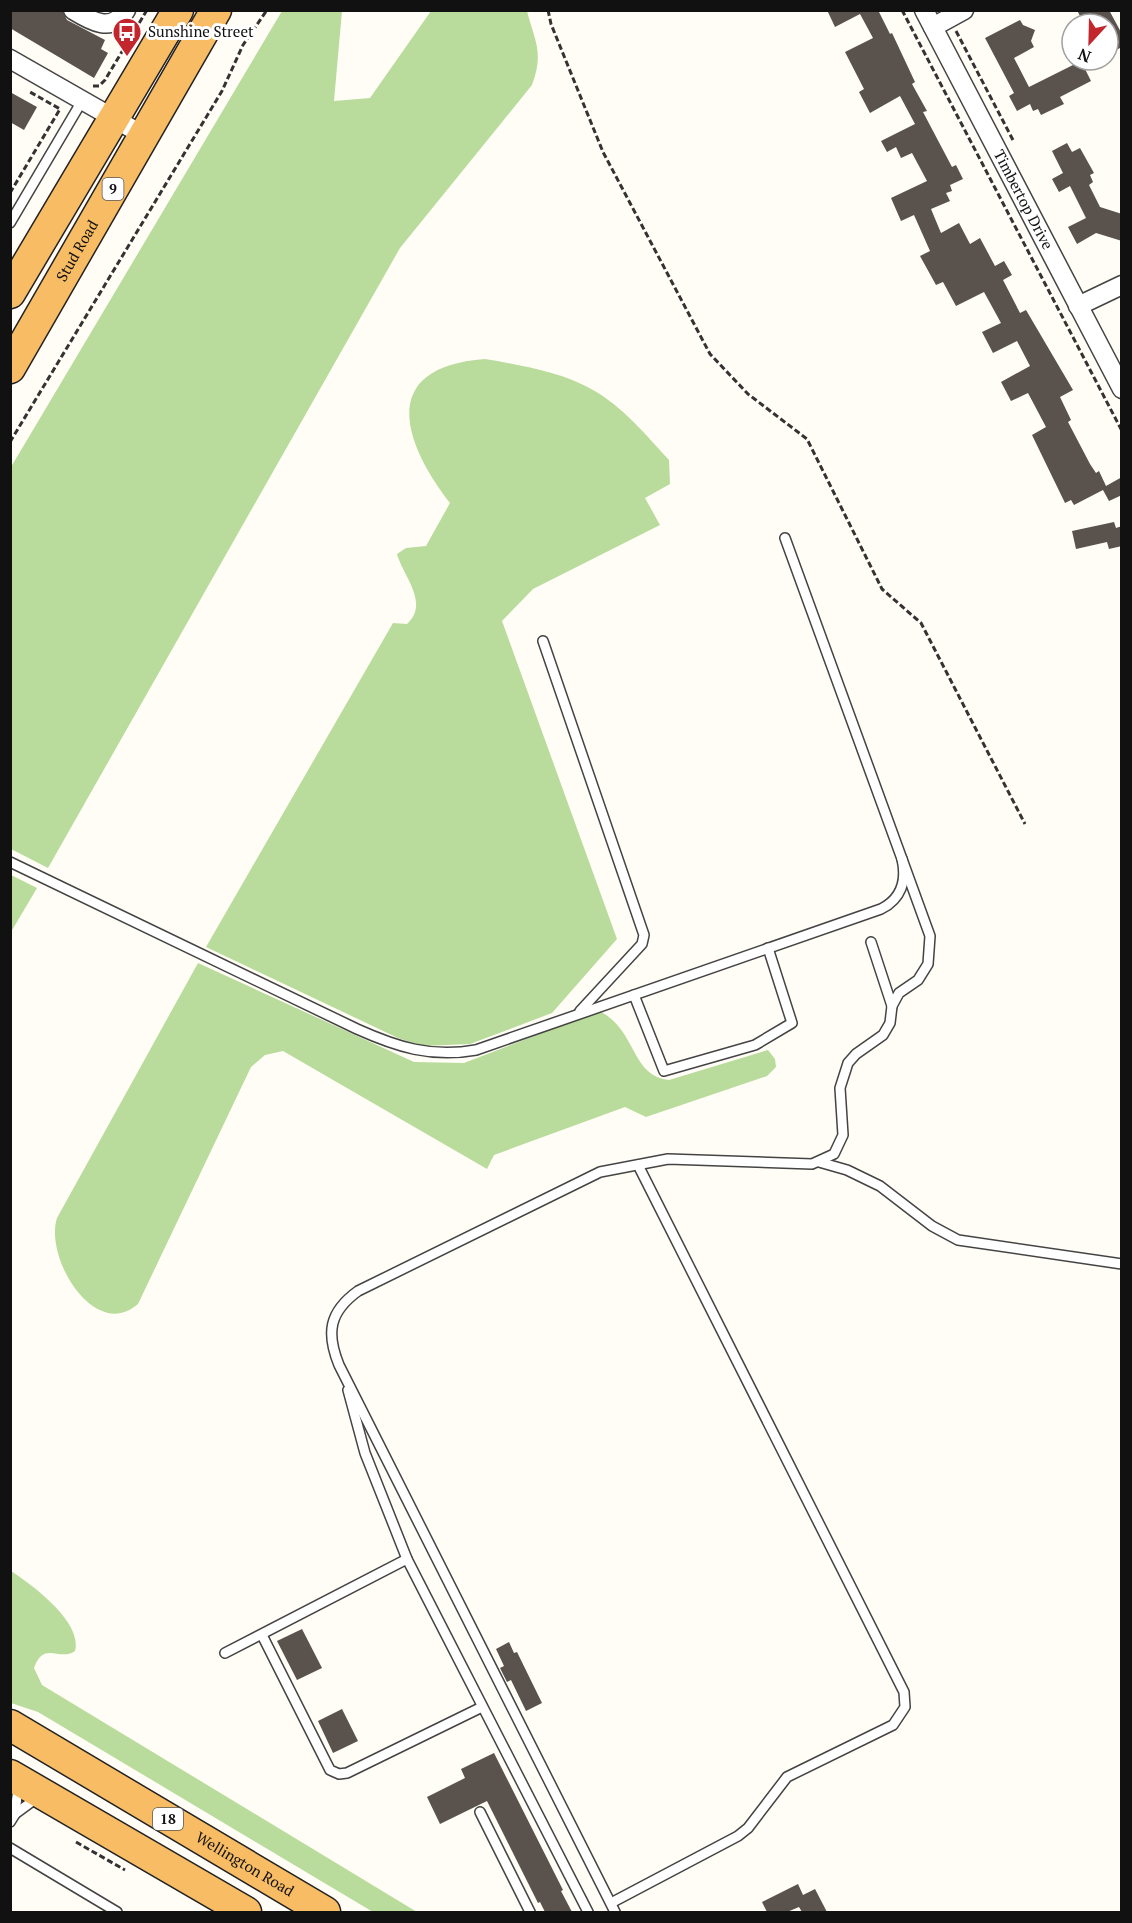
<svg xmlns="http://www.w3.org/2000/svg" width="1132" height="1923" font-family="'PT Serif',serif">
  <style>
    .forest { fill: #b9dc9c }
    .building { fill: #5a524d }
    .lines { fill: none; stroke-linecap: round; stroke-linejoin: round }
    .service-casing { stroke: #444; stroke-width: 12 }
    .minor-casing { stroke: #444; stroke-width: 21 }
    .trunk-casing { stroke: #222; stroke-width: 33 }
    .path { stroke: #333; stroke-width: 3; stroke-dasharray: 6 3; stroke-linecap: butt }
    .service { stroke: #fff; stroke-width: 9 }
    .minor { stroke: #fff; stroke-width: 18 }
    .trunk { stroke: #f7bc64; stroke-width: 30 }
    .labels { text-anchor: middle; stroke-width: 6; stroke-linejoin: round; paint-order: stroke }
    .shield { fill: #fff; stroke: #585858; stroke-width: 1.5 }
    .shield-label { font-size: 14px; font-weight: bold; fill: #111 }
    .poi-label { font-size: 15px; fill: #111; stroke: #fff; text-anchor: start }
    .street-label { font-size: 15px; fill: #111; stroke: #fff }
  </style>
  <rect width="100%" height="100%" fill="#fffdf5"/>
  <g class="forest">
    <path d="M282,11H342L334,101L370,98L431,11H527C535,42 544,52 532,85L400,248L48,868L11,849V467Z"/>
    <path d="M485,359C520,365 562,372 593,390C623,407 646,435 669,460L670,484L645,498L660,525L533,589L502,621L617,939L552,1013L470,1044L423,1046L398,1038L206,947L393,623L407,624C430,603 403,576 397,554L406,548L426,546L450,503C402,441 378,367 485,359Z"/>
    <path d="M11,875L37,888L11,932Z"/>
    <path d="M198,963L414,1062L464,1063L599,1011C637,1029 630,1076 669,1080L768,1050L775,1059L776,1067L767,1076L646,1117L625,1107L494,1155L487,1169L283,1051L265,1055L251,1067L138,1304C95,1342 44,1258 57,1218Z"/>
    <path d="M11,1571C31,1584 83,1622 75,1651C59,1662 44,1640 34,1668L42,1685L417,1912H373L38,1712L11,1703Z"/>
  </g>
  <g class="building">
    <path d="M10,10H62L67,20L105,40L101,49L108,53L94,78L10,28Z"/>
    <path d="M827,10H878L890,34L892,33L915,82L912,84L927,111L923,112L952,167L956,165L963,179L950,185L952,191L946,193L950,201L931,209L941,233L959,223L970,244L980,238L995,266L1004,261L1012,275L1003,280L1020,313L1026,310L1073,390L1060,397L1071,420L1068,422L1090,464L1096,473L1099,471L1106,486L1122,477V495L1109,501L1103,490L1074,505L1071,500L1065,503L1032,435L1046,427L1028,393L1011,401L1001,382L1030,366L1017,341L993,353L982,332L1001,323L984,292L956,306L943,282L936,285L920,256L930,251L914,215L901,221L891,198L927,181L912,153L901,158L896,147L887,152L881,141L915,124L900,96L870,113L859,92L864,89L845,52L873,38L860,14L835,27Z"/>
    <path d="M1077,10H1109L1122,34V47L1108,54V24H1084Z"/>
    <path d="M1020,20L1023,25L1035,30L1031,41L1034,47L1014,58L1029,87L1081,61L1091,81L1060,97L1064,104L1041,115L1038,109L1033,111L1030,104L1017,111L1009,96L1014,93L985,38Z"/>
    <path d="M10,92L37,107L24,130L10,122Z"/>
    <path d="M1067,143L1072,152L1080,148L1094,173L1090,175L1093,182L1089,185L1100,207L1122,214V241L1096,233L1077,244L1068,227L1086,218L1070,186L1059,192L1052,179L1063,173L1052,151Z"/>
    <path d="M1114,522L1116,528L1122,526V546L1109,549L1107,542L1076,549L1072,531Z"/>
    <path d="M302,1629L322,1668L297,1680L277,1641Z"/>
    <path d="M509,1642L514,1653L517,1652L542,1703L526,1711L511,1680L507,1682L500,1668L504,1666L496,1649Z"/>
    <path d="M342,1709L358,1741L333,1753L318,1721Z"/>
    <path d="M494,1753L563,1890L561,1891L572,1912H545L540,1902L538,1903L487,1801L440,1824L427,1797L465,1778L461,1769Z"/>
    <path d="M798,1884L803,1895L815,1889L827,1912H802L799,1907L787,1912H767L762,1902Z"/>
  </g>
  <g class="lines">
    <g class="service-casing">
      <g id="service">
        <path d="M10,223L82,101"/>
        <path d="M543,641L644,935L642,944L580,1011"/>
        <path d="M10,862L357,1029C397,1047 431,1058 476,1050L881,909C901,899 907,881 902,859L785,538"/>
        <path d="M871,942L892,1006"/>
        <path d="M634,995L664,1071L755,1045L792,1023L768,948"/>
        <path d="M819,1162L847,1170L880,1186L932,1226L958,1240L1122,1264"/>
        <path d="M348,1390L365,1453L407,1559L588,1912"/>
        <path d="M262,1635L330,1770L339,1774L347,1773L482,1707"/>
        <path d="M225,1653L407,1559"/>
        <path d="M480,1812L530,1912"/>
        <path d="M15,1814L34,1800H40"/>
        <path d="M10,1822L15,1814L18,1787"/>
        <path d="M10,1848L117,1912"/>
        <path d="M611,1903L738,1836L748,1828L787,1777L893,1725L905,1707L904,1692L638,1165"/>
        <path d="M615,1912L339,1365C326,1333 329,1312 358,1291L600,1172L668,1159L812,1164L834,1154L843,1135L840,1088L848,1063L856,1054L883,1035L890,1023L892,1006L899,993L918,980L928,964L930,936L902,859"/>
      </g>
    </g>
    <g class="minor-casing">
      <g id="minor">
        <path d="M73,10C91,21 112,34 126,10"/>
        <path id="s1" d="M924,10L1122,389"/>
        <path d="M933,27L964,10"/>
        <path d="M10,59L143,135"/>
        <path d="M1078,306L1122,285"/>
      </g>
    </g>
    <g class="trunk-casing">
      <g id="trunk">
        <path d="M10,293L178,10"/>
        <path id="s2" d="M10,368L216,10"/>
        <path id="s3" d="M10,1725L325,1912"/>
        <path d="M10,1775L246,1912"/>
      </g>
    </g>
    <g class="path">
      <path d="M548,10L551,24L603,152L710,354L748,394L807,439L882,589L921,623L1025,824"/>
      <path d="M902,10L1122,431"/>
      <path d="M956,31L1014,142"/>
      <path d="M93,86H99L105,80L147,10"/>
      <path d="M10,193L60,109L30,92"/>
      <path d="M10,442L222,91L243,45L267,10"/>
      <path d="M76,1842L125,1870"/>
    </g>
    <use href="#service" class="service"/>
    <use href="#minor" class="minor"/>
    <use href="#trunk" class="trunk"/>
  </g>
  <defs>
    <g id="bus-pin" transform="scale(1.5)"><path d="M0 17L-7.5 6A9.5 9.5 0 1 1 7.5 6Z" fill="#c4262e" stroke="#fff"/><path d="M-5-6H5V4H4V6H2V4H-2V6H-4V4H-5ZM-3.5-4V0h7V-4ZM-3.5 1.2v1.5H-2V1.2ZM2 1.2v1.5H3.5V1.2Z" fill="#fff"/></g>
  </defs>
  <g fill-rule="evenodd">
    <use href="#bus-pin" x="127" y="32"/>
  </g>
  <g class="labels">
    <g class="shield">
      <rect x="102.5" y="178" width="21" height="22" rx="4.5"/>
      <rect x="153" y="1808" width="30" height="22" rx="4.5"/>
    </g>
    <g class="shield-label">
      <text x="113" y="194">9</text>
      <text x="168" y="1824">18</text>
    </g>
    <g class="poi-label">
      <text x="148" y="37">Sunshine Street</text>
    </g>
    <g class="street-label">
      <text dy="5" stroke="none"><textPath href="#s1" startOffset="214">Timbertop Drive</textPath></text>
      <text dy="5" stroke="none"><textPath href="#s2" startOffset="135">Stud Road</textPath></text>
      <text dy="5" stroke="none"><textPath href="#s3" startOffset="273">Wellington Road</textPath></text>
    </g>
  </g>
  <rect width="1132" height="1923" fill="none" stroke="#111111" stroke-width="24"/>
  <g transform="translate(1090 42) rotate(202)"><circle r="28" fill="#ffffff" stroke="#a0a0a0" stroke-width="1.5"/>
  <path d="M0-4.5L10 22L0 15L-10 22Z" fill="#c4262e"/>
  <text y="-9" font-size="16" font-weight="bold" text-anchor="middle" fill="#111111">N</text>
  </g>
</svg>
